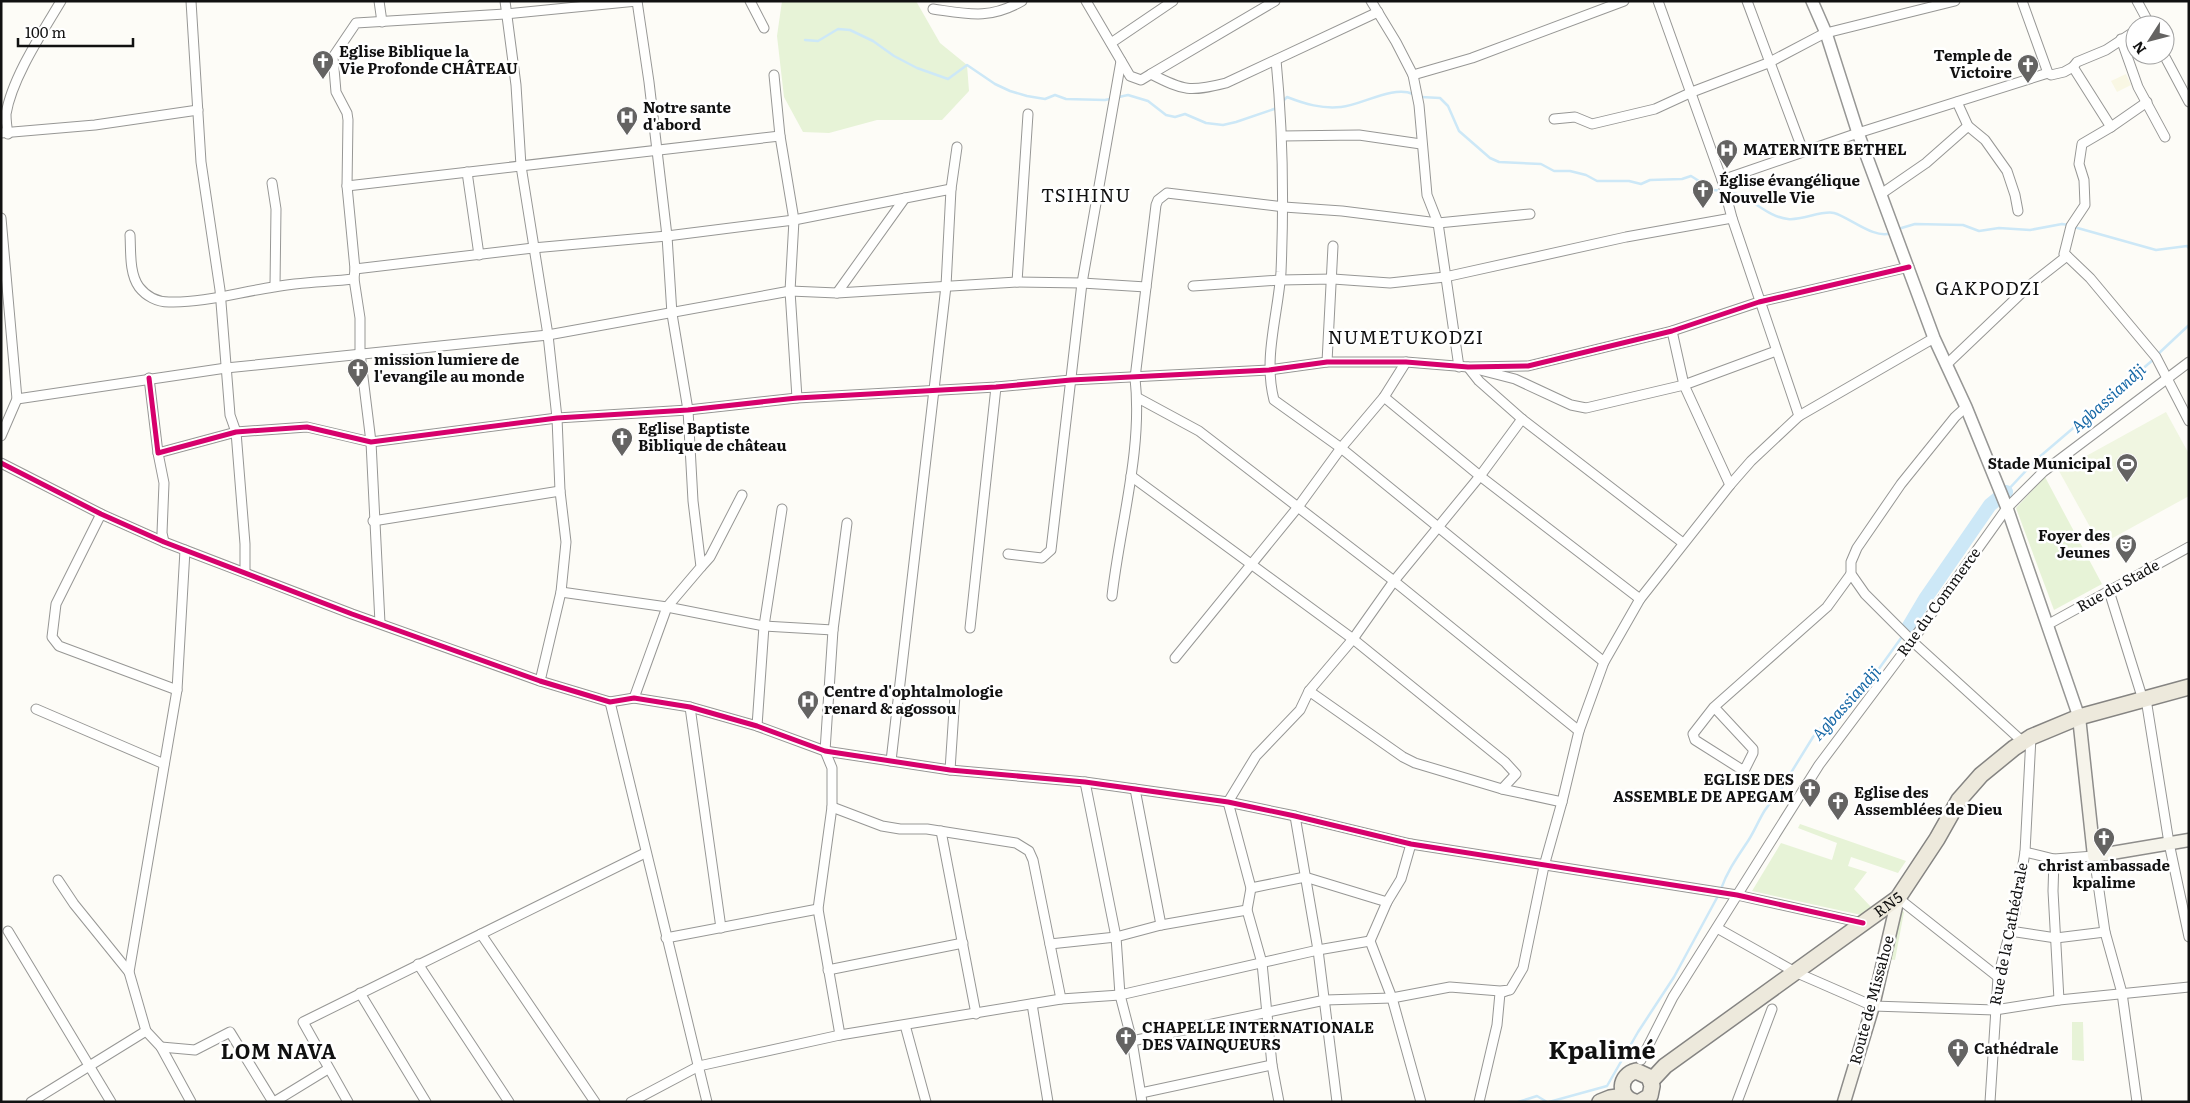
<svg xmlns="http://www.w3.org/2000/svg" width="2190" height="1103" font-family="Literata,serif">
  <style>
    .farmland { fill: #f9f7e4 }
    .green { fill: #e7f3d7 }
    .pitch { fill: #f0f6e1 }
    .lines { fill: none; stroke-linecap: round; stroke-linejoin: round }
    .stream { stroke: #cde8f7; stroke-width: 2.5 }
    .river { stroke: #cde8f7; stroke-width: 14 }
    .minor-casing { stroke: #979795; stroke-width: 11 }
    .tertiary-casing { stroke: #979795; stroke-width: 14 }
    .secondary-casing { stroke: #8e8d8b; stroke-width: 15 }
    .primary-casing { stroke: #858482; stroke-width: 18 }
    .minor { stroke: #fffffe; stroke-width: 9 }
    .tertiary { stroke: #fffffe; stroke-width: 11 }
    .secondary { stroke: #f6f4eb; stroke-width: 12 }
    .primary { stroke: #ede9dc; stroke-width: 15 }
    .cycleway-casing { stroke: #fff; stroke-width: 8 }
    .cycleway { stroke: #d6006c; stroke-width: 5 }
    .labels { text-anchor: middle; stroke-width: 5; stroke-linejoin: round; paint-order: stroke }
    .poi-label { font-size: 15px; font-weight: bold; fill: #111; stroke: #fff; text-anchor: start }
    .street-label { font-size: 15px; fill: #111; stroke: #fff }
    .water-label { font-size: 16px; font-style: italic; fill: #1768a6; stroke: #fff }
    .quarter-label { font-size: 18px; letter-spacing: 1px; fill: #111; stroke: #fff }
    .district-label { font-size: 20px; font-weight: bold; letter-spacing: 1px; fill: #111; stroke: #fff }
    .town-label { font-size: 25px; font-weight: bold; fill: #111; stroke: #fff }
  </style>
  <rect width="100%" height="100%" fill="#fdfcf7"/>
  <path class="farmland" d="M2126,74L2131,85L2117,92L2111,81Z"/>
  <g class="green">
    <path d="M782,1H916L940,43L967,65L969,91L942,120H877L829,133L803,132L784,97L777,36Z"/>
    <path d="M2045,477L2102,584L2054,610L2016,508Z"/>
    <path d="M1800,824L1906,861L1898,873L1851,857L1848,866L1867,872L1854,889L1871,907L1861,915L1752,891L1781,843L1832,860L1837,843L1798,828Z"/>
    <path d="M1901,910L1904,912L1895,960L1888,959Z"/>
    <path d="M2072,1022H2083L2084,1061L2072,1060Z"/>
  </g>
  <path class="pitch" d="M2166,412L2189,454V496L2100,545L2059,471Z"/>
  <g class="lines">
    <g class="stream">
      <path d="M805,40L818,41L838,29L850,30L873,41L894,56L917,68L948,79L967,65L995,84L1010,91L1027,96L1045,99L1055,95L1066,99L1105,100L1128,95L1148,101L1166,115L1175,117L1185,114L1206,123L1223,125L1236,122L1277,108"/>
      <path d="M1421,97L1440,98L1448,106L1459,131L1490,158L1499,162L1541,164L1554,171H1570L1586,175L1597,181H1629L1641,184L1650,180L1682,179L1691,176L1699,181L1704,189L1723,191"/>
      <path d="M1282,102L1287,97C1305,104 1322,109 1341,107C1362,105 1393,85 1413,94"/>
      <path d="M1729,192C1750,195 1766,217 1788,219C1801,221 1822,210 1834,213C1849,217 1875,240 1891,233"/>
      <path d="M2074,227L2156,250L2187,246L2189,248"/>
      <path d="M1898,229L1915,224L1963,225L1979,231L1999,228L2030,230L2062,224L2069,225"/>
      <path d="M2157,355L2189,325"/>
      <path d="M2006,492L2037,459L2154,359"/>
      <path d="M1721,889C1727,872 1736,859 1746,844C1757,829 1761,810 1776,797L1813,737L1837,709L1878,670L1904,634"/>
      <path d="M1518,1102L1537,1096L1547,1102"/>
      <path d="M1549,1102L1607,1086L1638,1032L1674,977L1719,894"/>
    </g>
    <path class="river" d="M1906,631L1925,599L1990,505L2006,492"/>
    <g class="minor-casing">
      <g id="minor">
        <path d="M191,1L201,162L220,290L230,415L236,432L245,544V572"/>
        <path d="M379,1L382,22"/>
        <path d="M505,1L516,85L521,166L548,335L557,418L560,491L566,542L561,592L540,681"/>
        <path d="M750,1L764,28"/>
        <path d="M1086,1L1130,76L1141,80L1151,74C1184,91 1190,92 1226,83L1378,12"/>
        <path d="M1371,1L1396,42L1413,75L1472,58L1624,1"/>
        <path d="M1658,1L1722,180L1732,218L1799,416"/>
        <path d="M1747,1L1803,151"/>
        <path d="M2022,1L2048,73"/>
        <path d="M2137,1L2150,25"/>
        <path d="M933,9C968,14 989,20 1022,1"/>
        <path d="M1826,33L1955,1"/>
        <path d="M2121,39L2138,87L2165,137"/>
        <path d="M1111,43L1173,1"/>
        <path d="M2164,55L2189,102"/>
        <path d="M1276,60C1283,131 1284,201 1281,272C1278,315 1263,358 1274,400L1341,448L1604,662"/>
        <path d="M2073,67L2111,127"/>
        <path d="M1151,74L1275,1"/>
        <path d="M774,75L780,136L794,220L790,291L797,398"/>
        <path d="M1413,75L1419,105L1427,195L1438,223L1459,367"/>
        <path d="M1957,102L1968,126L1985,140L2007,171L2015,195L2018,211"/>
        <path d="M1554,119L1575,117L1592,124L1655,109L1692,92L1768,63L1825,33"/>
        <path d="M1,133L95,125L198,110"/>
        <path d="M8,134C7,128 6,120 6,114C12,78 42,33 61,1"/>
        <path d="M1282,136L1359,135L1421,144"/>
        <path d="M467,172L479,255"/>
        <path d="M1722,180L1858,133L2048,73L2051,75L2064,72L2073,67L2077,62L2106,50L2135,31"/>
        <path d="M272,183L276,209L275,286"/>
        <path d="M347,186L780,136"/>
        <path d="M951,189L957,147"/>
        <path d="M1881,194L1926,163L1968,126"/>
        <path d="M1,218L17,399L1,436"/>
        <path d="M130,235C131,251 129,273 139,287C146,296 157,302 169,302C204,303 239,292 274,287C300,282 327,282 354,279"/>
        <path d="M2067,256L2064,254L2071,226L2085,205L2084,180L2079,164L2082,144L2111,127L2147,102"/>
        <path d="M355,269L533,248L667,236L794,220L951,189L946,286L891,761"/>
        <path d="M1017,282L1028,114"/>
        <path d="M1193,286L1280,280L1333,279L1390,283L1445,277L1626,237L1732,218"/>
        <path d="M837,293L905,198"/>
        <path d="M1672,331L1684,385L1730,485"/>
        <path d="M1327,362L1333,246"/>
        <path d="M1946,365L2030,285L2067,256L2090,278L2156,357L2189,421"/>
        <path d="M1468,367L1479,381L1522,419L1683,543"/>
        <path d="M1480,370L1515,379L1571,405L1586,408L1684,385L1776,351"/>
        <path d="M149,378L158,453L236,432L307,427L371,442L557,418L688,410L797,398L996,387L1071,380L1269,370L1327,362H1406L1468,367L1528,366L1672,331L1759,302L1909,267"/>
        <path d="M1384,397L1480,476L1640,599"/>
        <path d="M1138,398L1199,431L1394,581L1579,731"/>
        <path d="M17,399L226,368L548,335L790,291L837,293L1017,282L1082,283L1146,287"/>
        <path d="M1966,407L1955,417L1901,484L1857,548L1851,562V574L1865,594L1912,641L2023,742"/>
        <path d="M158,453L164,483L162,533L164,542"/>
        <path d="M1,463L101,514L164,542L352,614L540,681L610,702L634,698L690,707L757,726L825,751L950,770L1085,782L1228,802L1295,816L1411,844L1737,895L1863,923"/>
        <path d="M1131,476L1353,639L1505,762L1516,774L1502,789"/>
        <path d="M101,514L56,604L52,637L59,646L177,690"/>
        <path d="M373,521L560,491"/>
        <path d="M185,550L177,690L129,972L146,1031L161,1047L191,1102"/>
        <path d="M1008,554L1042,558L1051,550L1082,283L1121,61"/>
        <path d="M701,567L710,557L742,495"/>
        <path d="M2109,591L2143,700"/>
        <path d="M561,592L667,607L764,626L833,630"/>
        <path d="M1112,596C1120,525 1143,449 1135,378L1156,205L1158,200L1167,193L1284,207L1342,211L1438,223L1530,214"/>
        <path d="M380,623L371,442L360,353V318L354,279L355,269L347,186L348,120L347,113L336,92L333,57L356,23L505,14L637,1"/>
        <path d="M2047,625L2189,547"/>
        <path d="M970,628L996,387"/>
        <path d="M1175,658L1298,507L1341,448L1384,397L1406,362"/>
        <path d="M1309,691L1353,639L1394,581L1480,476L1522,419"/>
        <path d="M634,698L667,607L701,567L693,501L688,410L672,314L667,236L649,82L637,1"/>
        <path d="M2146,699L2169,843L2189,937"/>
        <path d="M610,702L707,1102"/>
        <path d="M690,707L721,928"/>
        <path d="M1714,707L1753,749V753L1744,771L1695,740L1693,734L1714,707L1827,607L1851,574"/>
        <path d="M36,709L164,764"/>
        <path d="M757,726L764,626L782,509"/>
        <path d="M950,770L955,695"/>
        <path d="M1085,782L1116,937L1120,995L1132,1041L1142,1102"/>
        <path d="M1135,789L1161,925"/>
        <path d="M832,807L882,826L900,829H927L1016,843L1029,851L1033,860L1061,999"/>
        <path d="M1295,816L1318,950L1337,1102"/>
        <path d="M941,831L976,1014"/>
        <path d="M1411,844L1401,879L1387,902L1370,941L1392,998L1421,1102"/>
        <path d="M2025,852L2054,859L2094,856L2105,932L2122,993L2137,1102"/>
        <path d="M2054,859L2053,891L2059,1000"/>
        <path d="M58,880L74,904L129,972"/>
        <path d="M1251,888L1305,877L1387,902"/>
        <path d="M1898,898L1998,977"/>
        <path d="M1717,928L1795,972L1873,1006L1995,1010L2059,1000L2189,987"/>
        <path d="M8,931L111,1102"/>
        <path d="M2010,931L2056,938L2105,932"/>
        <path d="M481,934L595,1102"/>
        <path d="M666,938L818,909"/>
        <path d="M1050,944L1116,937L1161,925L1247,910"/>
        <path d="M418,964L509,1102"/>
        <path d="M828,970L963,943"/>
        <path d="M360,993L426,1102"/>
        <path d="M1032,1004L1048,1102"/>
        <path d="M905,1025L926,1102"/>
        <path d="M840,1035L818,909L832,807V768L825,751L833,630L847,523"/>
        <path d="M1132,1041L1325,1000L1392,998L1450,987L1500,991L1510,990L1523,968L1544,866L1562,802L1579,731L1604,662L1640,599L1730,485L1751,461L1799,416L1934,338"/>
        <path d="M161,1047L195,1050L230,1032L273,1102"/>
        <path d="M1641,1060L1673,997L1819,765L1912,641L2007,508L2043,472L2189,362"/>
        <path d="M1141,1093L1272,1065"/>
        <path d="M31,1102L146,1031"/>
        <path d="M274,1102L328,1069"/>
        <path d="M348,1102L303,1022L645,853"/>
        <path d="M631,1102L699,1066L840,1035L1061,999L1120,995L1318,950L1370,941"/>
        <path d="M1279,1102L1272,1065L1262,963L1247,910L1251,888L1228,802L1256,756L1300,710L1309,691L1403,757L1415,763L1502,789L1562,802"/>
        <path d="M1479,1102L1497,1025L1500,993L1506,991"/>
        <path d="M1737,1102L1772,1009"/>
        <path d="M1990,1102L1998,977L2015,913L2025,852L2031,737"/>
      </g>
    </g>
    <g class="tertiary-casing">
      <path id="tertiary" d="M1812,1L1826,33L1858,133L1934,338L1966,407L2007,508L2079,717"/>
    </g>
    <g class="secondary-casing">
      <g id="secondary">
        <path d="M2079,717L2094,856L2189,840"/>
        <path d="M1844,1102L1873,1006L1898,898"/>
      </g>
    </g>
    <g class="primary-casing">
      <g id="primary">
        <path id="s1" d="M1651,1081L1665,1066L1898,898L1937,839L1959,800L1981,775L2014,748L2031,737L2079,717L2189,687"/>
        <path d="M1600,1102L1610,1098L1625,1096"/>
        <path d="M1635,1102C1617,1097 1619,1075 1636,1071L1649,1077L1652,1086L1650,1096L1640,1102"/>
      </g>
    </g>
    <use href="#minor" class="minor"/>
    <use href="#tertiary" class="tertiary"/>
    <use href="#secondary" class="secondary"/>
    <use href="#primary" class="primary"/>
    <g class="cycleway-casing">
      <g id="cycleway">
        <path d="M149,378L158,453L236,432L307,427L371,442L557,418L688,410L797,398L996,387L1071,380L1269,370L1327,362H1406L1468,367L1528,366L1672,331L1759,302L1909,267"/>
        <path d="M1,463L101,514L164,542L352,614L540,681L610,702L634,698L690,707L757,726L825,751L950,770L1085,782L1228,802L1295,816L1411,844L1737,895L1863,923"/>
      </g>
    </g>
    <use href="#cycleway" class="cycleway"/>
  </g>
  <defs>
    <g id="church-pin" transform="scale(1.125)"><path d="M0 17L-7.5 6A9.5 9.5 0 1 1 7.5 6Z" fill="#646362" stroke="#fff"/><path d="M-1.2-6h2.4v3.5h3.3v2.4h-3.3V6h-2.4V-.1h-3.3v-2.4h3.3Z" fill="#fff"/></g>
    <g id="hospital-pin" transform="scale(1.125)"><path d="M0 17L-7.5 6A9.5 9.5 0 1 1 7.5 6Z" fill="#646362" stroke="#fff"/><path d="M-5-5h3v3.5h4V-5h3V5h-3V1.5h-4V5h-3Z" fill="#fff"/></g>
    <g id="stadium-pin" transform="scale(1.125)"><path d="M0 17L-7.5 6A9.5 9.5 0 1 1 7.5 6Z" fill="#646362" stroke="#fff"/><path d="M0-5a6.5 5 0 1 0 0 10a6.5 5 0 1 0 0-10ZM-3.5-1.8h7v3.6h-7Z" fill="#fff"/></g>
    <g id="theatre-pin" transform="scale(1.125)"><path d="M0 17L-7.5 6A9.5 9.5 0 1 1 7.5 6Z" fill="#646362" stroke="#fff"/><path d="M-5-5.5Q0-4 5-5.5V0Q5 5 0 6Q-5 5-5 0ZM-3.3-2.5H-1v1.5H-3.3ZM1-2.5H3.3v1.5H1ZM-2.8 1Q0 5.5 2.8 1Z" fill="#fff"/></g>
  </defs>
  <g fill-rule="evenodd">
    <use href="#church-pin" x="323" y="61"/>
    <use href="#church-pin" x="2028" y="65"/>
    <use href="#hospital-pin" x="627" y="117"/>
    <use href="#hospital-pin" x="1727" y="150"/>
    <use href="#church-pin" x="1703" y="190"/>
    <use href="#church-pin" x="358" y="369"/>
    <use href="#church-pin" x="622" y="438"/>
    <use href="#stadium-pin" x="2127" y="464"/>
    <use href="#theatre-pin" x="2126" y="545"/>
    <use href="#hospital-pin" x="808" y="701"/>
    <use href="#church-pin" x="1810" y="789"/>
    <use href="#church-pin" x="1838" y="802"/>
    <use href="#church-pin" x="2104" y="838"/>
    <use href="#church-pin" x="1126" y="1037"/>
    <use href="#church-pin" x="1958" y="1049"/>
  </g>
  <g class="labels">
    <g class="poi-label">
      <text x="339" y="57">Eglise Biblique la<tspan x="339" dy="17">Vie Profonde CHÂTEAU</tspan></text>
      <text x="2012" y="61" text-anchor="end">Temple de<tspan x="2012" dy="17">Victoire</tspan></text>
      <text x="643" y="113">Notre sante<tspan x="643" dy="17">d'abord</tspan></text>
      <text x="1743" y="155">MATERNITE BETHEL</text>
      <text x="1719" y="186">Église évangélique<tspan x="1719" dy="17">Nouvelle Vie</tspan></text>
      <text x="374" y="365">mission lumiere de<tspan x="374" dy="17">l'evangile au monde</tspan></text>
      <text x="638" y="434">Eglise Baptiste<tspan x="638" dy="17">Biblique de château</tspan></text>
      <text x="2111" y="469" text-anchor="end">Stade Municipal</text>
      <text x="2110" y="541" text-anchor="end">Foyer des<tspan x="2110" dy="17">Jeunes</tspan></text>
      <text x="824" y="697">Centre d'ophtalmologie<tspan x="824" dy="17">renard &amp; agossou</tspan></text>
      <text x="1794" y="785" text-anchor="end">EGLISE DES<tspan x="1794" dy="17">ASSEMBLE DE APEGAM</tspan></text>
      <text x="1854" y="798">Eglise des<tspan x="1854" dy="17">Assemblées de Dieu</tspan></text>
      <text x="2104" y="871" text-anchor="middle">christ ambassade<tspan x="2104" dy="17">kpalime</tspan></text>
      <text x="1142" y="1033">CHAPELLE INTERNATIONALE<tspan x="1142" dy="17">DES VAINQUEURS</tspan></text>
      <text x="1974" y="1054">Cathédrale</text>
    </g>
    <g class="street-label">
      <text transform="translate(2118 586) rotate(-29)" y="5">Rue du Stade</text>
      <text transform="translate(1939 602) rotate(-54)" y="5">Rue du Commerce</text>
      <text dy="5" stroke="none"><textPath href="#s1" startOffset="296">RN5</textPath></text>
      <text transform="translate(2009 934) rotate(-79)" y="5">Rue de la Cathédrale</text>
      <text transform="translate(1872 1000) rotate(-75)" y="5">Route de Missahoe</text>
    </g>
    <g class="water-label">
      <text transform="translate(2108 398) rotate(-42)" y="6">Agbassiandji</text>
      <text transform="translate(1846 703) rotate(-48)" y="6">Agbassiandji</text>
    </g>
    <g class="quarter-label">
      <text x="1086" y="202">TSIHINU</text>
      <text x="1988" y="295">GAKPODZI</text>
      <text x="1406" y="344">NUMETUKODZI</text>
    </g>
    <g class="district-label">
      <text x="279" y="1059">LOM NAVA</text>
    </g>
    <g class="town-label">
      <text x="1602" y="1059">Kpalimé</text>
    </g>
  </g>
  <rect width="2190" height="1103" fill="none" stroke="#111111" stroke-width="5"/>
  <g transform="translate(2150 40) rotate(234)"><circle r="24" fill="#ffffff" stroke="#a0a0a0"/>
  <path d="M0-4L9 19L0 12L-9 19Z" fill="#646362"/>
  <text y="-8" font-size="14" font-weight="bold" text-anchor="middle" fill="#111111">N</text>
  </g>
  <path d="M18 38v8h115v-8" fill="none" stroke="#111111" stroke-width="2.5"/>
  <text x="25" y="38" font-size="15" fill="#111111" stroke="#ffffff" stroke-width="4" paint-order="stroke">100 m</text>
</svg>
